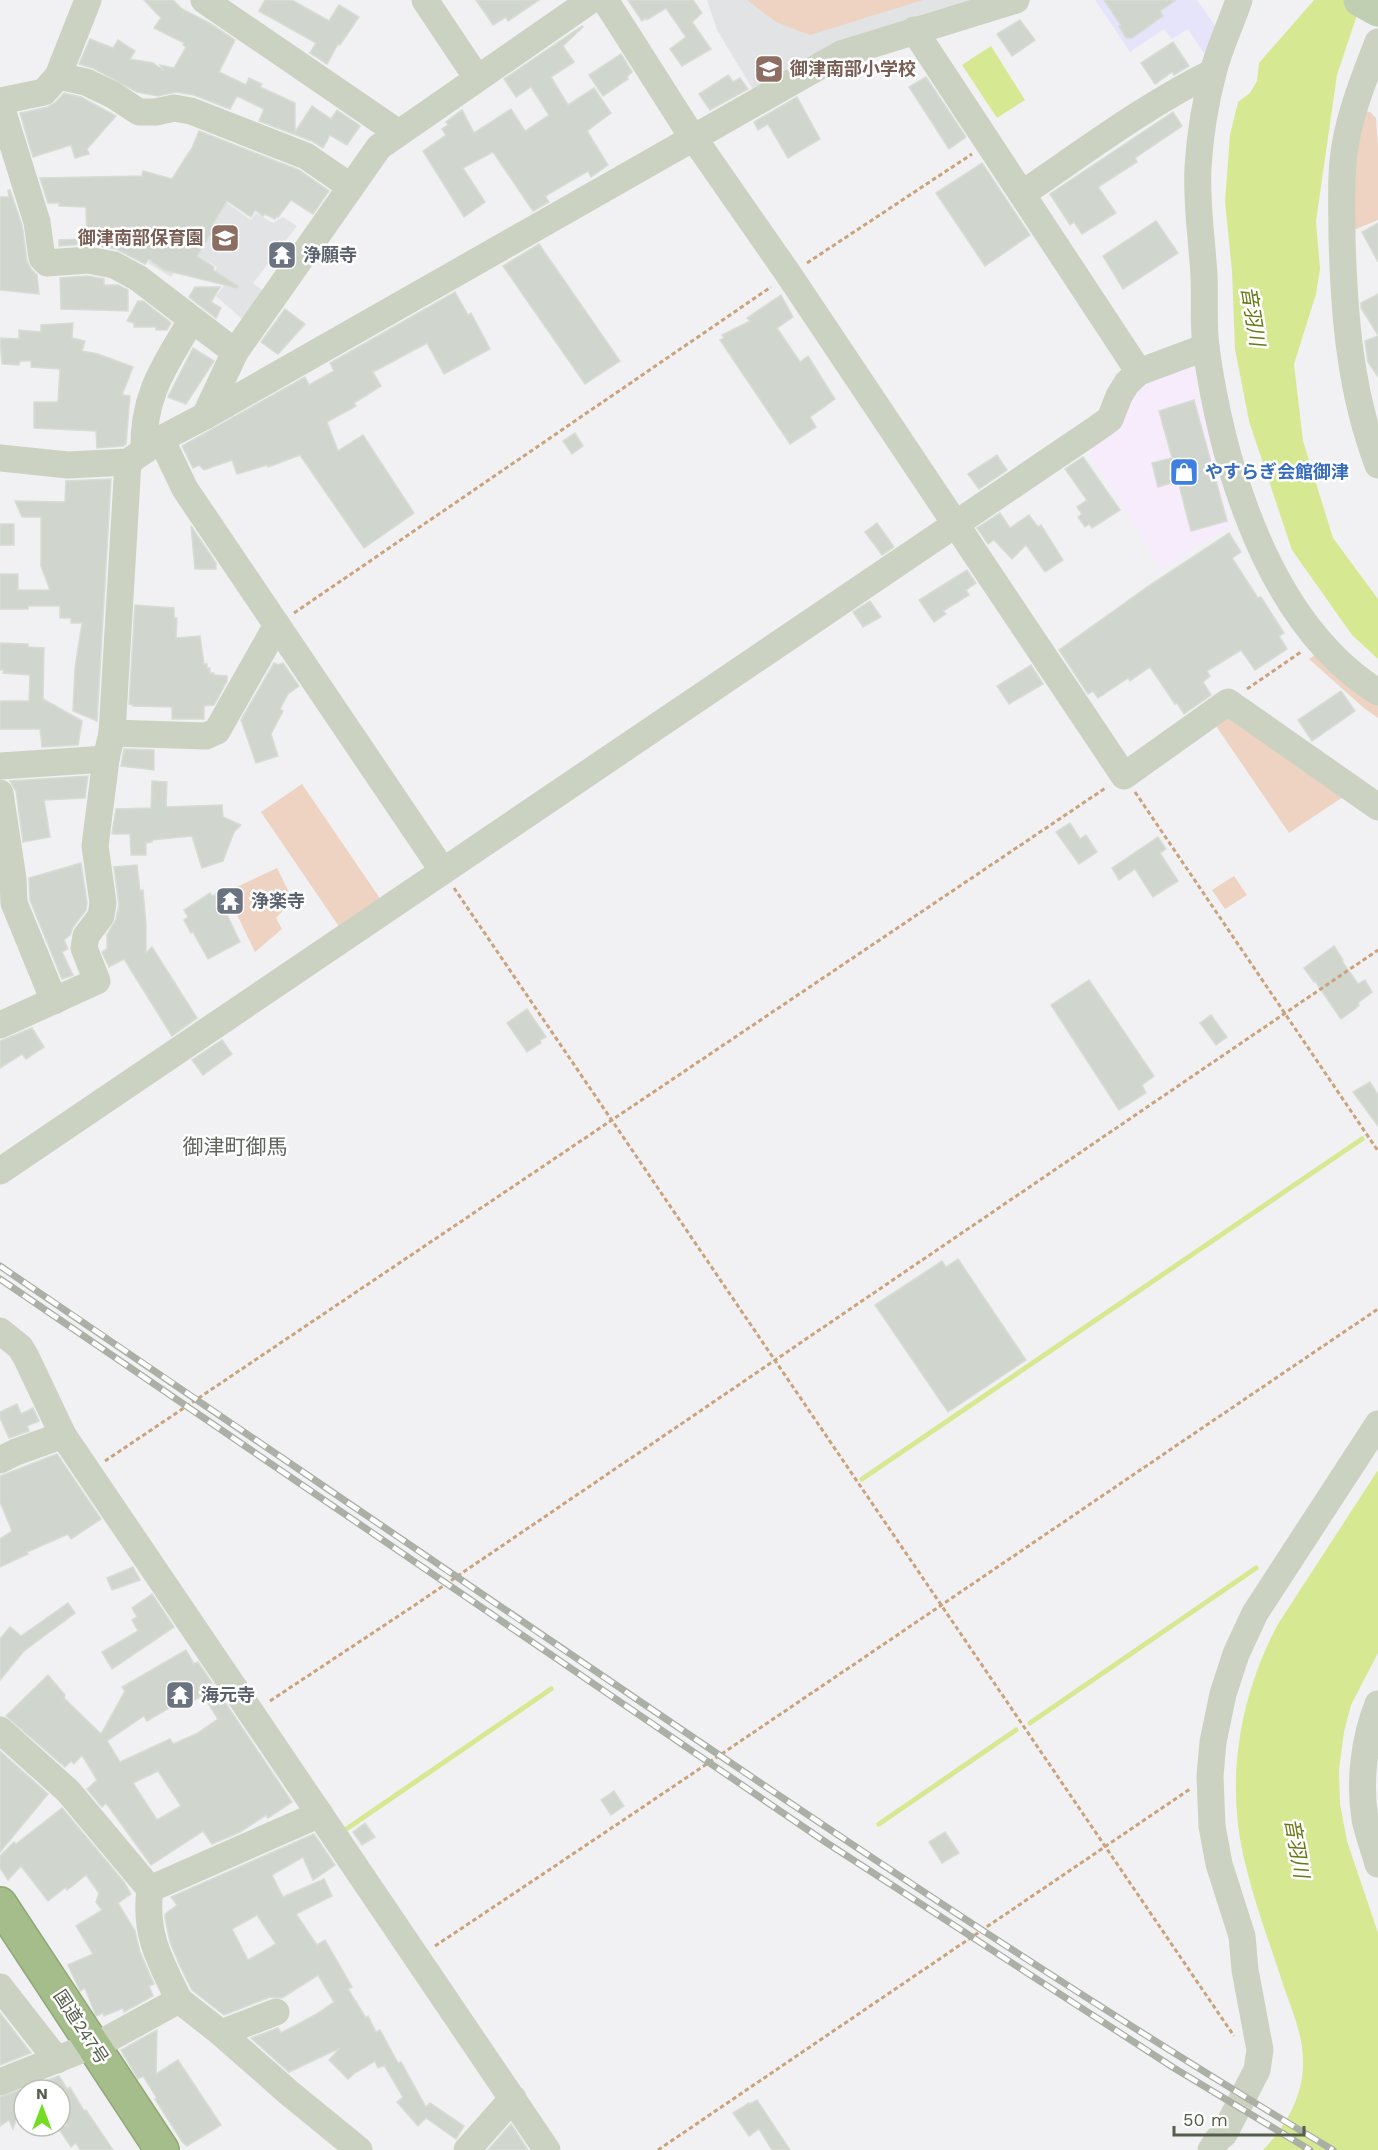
<svg xmlns="http://www.w3.org/2000/svg" width="1378" height="2150" font-family="'Work Sans','Noto Sans JP',sans-serif">
  <style>
    .commercial { fill: #f7ecfc }
    .education { fill: #e2e3e4 }
    .medical { fill: #e6e4fa }
    .green { fill: #eed3c2 }
    .water { fill: #d7e892 }
    .lines { fill: none; stroke-linecap: round; stroke-linejoin: round }
    .stream { stroke: #d7e892; stroke-width: 5 }
    .building { fill: #d0d5ce; stroke: #d7dcd5; stroke-width: 1.5; fill-rule: evenodd }
    .highway-casing { stroke: #8fa977; stroke-width: 36 }
    .path { stroke: #caa37c; stroke-width: 3; stroke-dasharray: 4.5 3; stroke-linecap: butt }
    .minor { stroke: #cbd2c2; stroke-width: 27 }
    .major { stroke: #c0ceb2; stroke-width: 33 }
    .highway { stroke: #a4bd8b; stroke-width: 33 }
    .rail-casing { stroke: #aab0a6; stroke-width: 7 }
    .rail { stroke: #fff; stroke-width: 4.5; stroke-dasharray: 14; stroke-linecap: butt }
    .labels { text-anchor: middle; stroke-width: 5; stroke-linejoin: round; paint-order: stroke }
    .education-label { font-size: 18px; font-weight: bold; fill: #785e54; stroke: #fff; text-anchor: start }
    .worship-label { font-size: 18px; font-weight: bold; fill: #5b616d; stroke: #fff; text-anchor: start }
    .shop-label { font-size: 18px; font-weight: bold; fill: #366cbe; stroke: #fff; text-anchor: start }
    .street-label { font-size: 18px; fill: #545e4a; stroke: #fff }
    .water-label { font-size: 20px; font-style: italic; fill: #657913; stroke: #fff }
    .quarter-label { font-size: 21px; fill: #61655e; stroke: #fff }
  </style>
  <rect width="100%" height="100%" fill="#f1f1f3"/>
  <path class="commercial" d="M1191,360L1231,526L1162,569L1085,448L1136,381Z"/>
  <g class="education">
    <path d="M707,0H992L755,93L717,30Z"/>
    <path d="M185,157L229,178L217,196L251,220L256,213L273,223L283,217L297,226L253,283L263,291L242,319L216,296L224,286L210,278L217,267L189,250L171,277L148,263L185,203L167,190Z"/>
  </g>
  <path class="medical" d="M1095,0H1197L1218,30L1205,55L1188,29L1172,39L1164,29L1130,52Z"/>
  <g class="green">
    <path d="M747,0H923L810,35L776,22Z"/>
    <path d="M1362,111L1370,112L1376,118L1378,146V220L1354,230L1352,178Z"/>
    <path d="M1317,654L1378,703V718L1364,708L1309,659Z"/>
    <path d="M1231,712L1349,793L1289,833L1214,723Z"/>
    <path d="M302,784L381,900L340,928L261,812Z"/>
    <path d="M277,868L293,900L276,918L282,929L255,952L226,892Z"/>
    <path d="M1234,876L1247,895L1225,909L1212,890Z"/>
  </g>
  <g class="water">
    <path d="M1314,0H1362L1337,75L1316,221L1320,269L1316,294L1294,364L1303,441L1333,538L1378,599V659L1352,635L1292,550L1249,421L1235,349L1232,271L1225,202L1230,135L1238,102L1250,93L1257,81L1259,63Z"/>
    <path d="M991,46L1025,100L997,118L962,65Z"/>
    <path d="M1378,1470V1653L1351,1705L1344,1732L1339,1770L1340,1804L1347,1841L1378,1933V2150H1263C1286,2126 1304,2095 1303,2061C1303,2035 1292,2011 1284,1987C1268,1938 1249,1889 1240,1839C1228,1764 1243,1690 1278,1624Z"/>
  </g>
  <g class="lines">
    <g class="stream">
      <path d="M862,1479L1362,1139"/>
      <path d="M1030,1723L1256,1568"/>
      <path d="M879,1824L1016,1730"/>
      <path d="M342,1832L551,1689"/>
    </g>
  </g>
  <g class="building">
    <path d="M144,0H173L182,9L211,24L235,40L219,72L246,85L249,78L262,84L260,87L295,103V132L312,106L331,119L337,110L360,126L347,145L330,135L323,148L312,141L259,121L264,109L237,96L230,109L194,95L176,92L158,96L137,92L93,68L79,64L90,39L113,48L118,40L135,51L130,59L153,63L164,71L160,65L174,68L186,47L183,45L184,43L154,28L161,18Z"/>
    <path d="M265,0H292L329,21L339,5L359,17L340,45L338,44L327,64L310,53L316,43L259,11Z"/>
    <path d="M476,0H539L508,21L506,17L493,25Z"/>
    <path d="M628,0H693L702,13L692,22L711,49L682,66L670,49L686,37L666,8L647,20L646,18L642,21Z"/>
    <path d="M1104,0H1176L1160,11L1163,16L1132,38H1126L1119,26L1121,25Z"/>
    <path d="M1020,20L1035,40L1012,56L997,34Z"/>
    <path d="M582,26L583,27L563,46L574,62L551,77L568,105L594,88L611,113L587,131L608,165L591,177L588,171L545,196L549,202L533,211L493,152L463,168L485,202L464,217L423,151L446,135L442,129L448,125L446,122L462,110L474,133L511,109L525,131L549,115L531,87L516,97L504,79Z"/>
    <path d="M1173,42L1189,66L1174,75L1172,72L1155,84L1141,63Z"/>
    <path d="M621,54L632,72L627,77L628,79L603,96L589,75Z"/>
    <path d="M728,75L733,82L740,78L748,89L710,110L699,94Z"/>
    <path d="M926,77L966,137L949,149L909,87Z"/>
    <path d="M64,93L81,97L116,116L87,149L89,154L75,158L71,145L33,157L20,113L48,107L56,102Z"/>
    <path d="M797,97L820,139L788,158L768,124L758,130L754,122Z"/>
    <path d="M1173,112L1182,126L1135,158L1137,162L1098,187L1116,213L1082,234L1074,222L1070,225L1050,194Z"/>
    <path d="M199,131L299,170L329,191L313,214L291,200L278,217L277,216L275,219L265,214L263,216L255,210L251,217L227,201L212,225L215,227L197,256L214,267L213,270L238,286L237,288L164,270L149,259L145,264L116,249L87,244L59,246V240L87,239L86,207L59,206V203H48L40,178L142,176L143,171L172,179L192,148Z"/>
    <path d="M982,163L1030,235L985,266L936,193Z"/>
    <path d="M8,190H10L22,225L27,261L31,269L37,275L39,294L0,290V197H9Z"/>
    <path d="M1156,221L1178,253L1123,289L1103,256Z"/>
    <path d="M1378,223V262L1362,232Z"/>
    <path d="M539,244L620,361L585,384L503,266Z"/>
    <path d="M87,276L104,279V285H118L128,290V311L61,309L60,278Z"/>
    <path d="M195,287H220L211,302L221,308L216,318L189,297Z"/>
    <path d="M455,292L468,315L471,313L490,349L444,374L427,343L373,372L381,386L354,403L356,406L327,422L338,451L363,435L414,513L364,548L300,455L268,467L267,465L237,474L232,460L204,470L199,465L193,468L182,446L305,377L309,385L334,371L330,363Z"/>
    <path d="M1378,294V335L1361,308V303Z"/>
    <path d="M781,295L793,317L777,328L800,362L808,356L835,399L810,417L816,427L790,444L720,340L724,338L722,335L750,321L747,318Z"/>
    <path d="M138,301H143L171,323L167,330H156V327H134V323L127,321Z"/>
    <path d="M285,309L305,324L278,354L261,342Z"/>
    <path d="M73,323L72,338L85,341L82,351L98,354L133,367L122,395L130,396L126,444L123,446L97,448L96,431L34,428V402H58L60,369L31,367V361H20L19,365L2,364L0,338L19,339V330L41,332V325Z"/>
    <path d="M1378,336V377L1368,362L1365,341Z"/>
    <path d="M193,348L214,361L186,404L168,397Z"/>
    <path d="M1194,400L1227,521L1191,531L1178,481L1158,487L1152,463L1172,458L1159,411Z"/>
    <path d="M575,433L583,446L572,454L563,441Z"/>
    <path d="M997,455L1007,470L979,489L968,474Z"/>
    <path d="M1083,457L1120,510L1092,528L1089,524L1085,527L1078,517L1082,514L1077,507L1087,500L1065,469Z"/>
    <path d="M111,479L97,721L73,711L75,668L82,623H71V618H60V606H28V609H0V574H18V590H50L41,566V517H22L15,501L65,502L66,481Z"/>
    <path d="M1000,513L1010,528L1029,515L1038,527L1041,525L1063,560L1045,572L1026,545L1012,559L994,540L988,544L977,528Z"/>
    <path d="M877,523L894,547L882,555L865,532Z"/>
    <rect x="0" y="524" width="14" height="21"/>
    <path d="M191,526L216,563V569H195Z"/>
    <path d="M1229,533L1241,552L1232,558L1258,598L1261,597L1284,633L1279,636L1287,649L1255,670L1241,650L1207,671L1210,676L1203,682L1211,695L1184,714L1177,703L1175,704L1150,667L1130,681L1128,678L1098,698L1093,691L1088,694L1059,650L1147,587Z"/>
    <path d="M967,570L976,583L966,590L969,595L943,611L946,614L934,622L919,600Z"/>
    <path d="M870,601L881,617L863,627L853,612Z"/>
    <path d="M135,605L174,608V618H177L176,638L200,636L204,664H207V668H210V673H214V675L227,676V681L214,705L204,706V719H172V707L133,706V705L129,704Z"/>
    <path d="M0,643L28,644V647L44,648L43,699L82,721L78,745L42,747L40,729H0V701H29L30,675L3,673L4,670H0Z"/>
    <path d="M274,663L278,665L283,663L299,686L288,694L280,709L283,711L271,734L278,756L256,763L241,720Z"/>
    <path d="M1031,665L1043,684L1009,704L997,686Z"/>
    <path d="M1341,691L1355,711L1312,741L1298,720Z"/>
    <path d="M124,749L154,750V770L121,766Z"/>
    <path d="M88,776L85,798L44,800L50,837L23,842L16,791L10,781Z"/>
    <path d="M152,781L167,782L166,807L222,805L223,817L241,825L234,832L223,861L202,868L192,836L152,840V842L146,843V855H131L130,834H112L116,809L151,808Z"/>
    <path d="M1070,823L1080,839L1086,835L1097,852L1079,864L1056,832Z"/>
    <path d="M1158,837L1166,849L1160,853L1178,881L1153,897L1135,869L1119,880L1112,868Z"/>
    <path d="M81,863L87,903L86,910L73,927L70,935L64,940L68,949L62,952L73,975L62,979L30,900L29,878Z"/>
    <path d="M137,865L140,891L143,890L146,924V953L152,947L197,1018L172,1036L124,959L109,967L102,952L107,949V935L116,919L119,905L114,867Z"/>
    <path d="M210,893L212,896L217,894L240,942L208,959L193,932L191,933L184,920L188,917L184,910Z"/>
    <path d="M1334,946L1343,960L1342,961L1358,984L1365,980L1372,992L1358,1003L1359,1005L1355,1009L1341,1019L1315,981L1314,982L1304,968Z"/>
    <path d="M1089,980L1154,1076L1142,1085L1146,1093L1119,1110L1051,1005Z"/>
    <path d="M527,1009L546,1037L540,1040L541,1043L527,1052L507,1023Z"/>
    <path d="M1211,1015L1227,1037L1216,1045L1200,1023Z"/>
    <path d="M32,1028L44,1047L26,1059L22,1054L0,1068V1041Z"/>
    <path d="M222,1040L232,1054L203,1075L192,1060Z"/>
    <path d="M1370,1082L1378,1095V1126L1353,1092Z"/>
    <path d="M958,1259L1026,1360L948,1412L875,1305L942,1261L946,1267Z"/>
    <path d="M17,1404L21,1414L33,1408L39,1421L27,1426L29,1431L9,1438L0,1418V1412Z"/>
    <path d="M57,1454L101,1519L71,1539L68,1534L27,1552L28,1554L0,1567V1539L12,1531L0,1502V1476Z"/>
    <path d="M133,1567L140,1580L112,1590L107,1578Z"/>
    <path d="M152,1594L174,1627L112,1669L102,1652L138,1631L132,1620L137,1617L132,1608Z"/>
    <path d="M68,1603L75,1613L24,1651L0,1680V1639L10,1627L21,1636Z"/>
    <path d="M186,1650L194,1664L198,1662L292,1802L268,1818L266,1815L240,1832L212,1844L203,1831L151,1865L106,1803L102,1807L87,1789L97,1780L82,1755L74,1764L71,1761L65,1767L6,1716L48,1675L65,1695L64,1698L101,1734L125,1691L122,1687ZM203,1695L218,1719L196,1734L173,1744L170,1739L120,1762L107,1741L144,1716L147,1721L183,1700L186,1705ZM158,1771L181,1806L157,1820L133,1783Z"/>
    <path d="M0,1751L48,1794L0,1852Z"/>
    <path d="M614,1791L624,1806L611,1815L601,1800Z"/>
    <path d="M62,1808L124,1882L131,1894L118,1903L135,1931L140,1952L154,1984L149,1986L153,1996L124,2012L123,2008L104,2016L103,2013L96,2016L85,1988L80,1991L68,1965L93,1954L76,1926L102,1910L96,1902L99,1893L86,1875L67,1890L66,1887L48,1901L21,1866L8,1880L0,1868V1856L14,1842L16,1844Z"/>
    <path d="M365,1823L375,1837L362,1845L353,1832Z"/>
    <path d="M945,1832L959,1853L942,1863L929,1842Z"/>
    <path d="M314,1834L335,1865L313,1880L303,1857L272,1875L283,1897L324,1879L332,1896L296,1914L317,1945L325,1940L352,1987L348,1989L366,2018L368,2016L376,2032L380,2030L398,2063L401,2062L426,2107L430,2103L464,2126L456,2139L426,2118L418,2126L397,2102L403,2097L384,2065L378,2068L375,2061L355,2073L348,2079L329,2060L340,2048L289,2072L251,2038L278,2028L281,2033L315,2015L334,2002L318,1975L282,1998L270,1997L224,2015L192,1990L180,1966L170,1942L165,1918V1914L177,1905L171,1897ZM257,1915L276,1944L248,1960L232,1929Z"/>
    <path d="M0,2013L31,2053L0,2065Z"/>
    <path d="M157,2030L156,2074L178,2060L221,2125L187,2146L183,2143L155,2099L157,2098L143,2076L138,2079L121,2050Z"/>
    <path d="M59,2076L67,2089L70,2087L84,2111L86,2110L113,2150H80L76,2143L71,2147L57,2126H68L60,2113V2094L65,2090H24V2101L21,2103L13,2129L9,2120L0,2126V2097Z"/>
    <path d="M757,2100L790,2150H772L759,2129L749,2136L733,2113L749,2103L750,2104Z"/>
    <path d="M511,2124L528,2150H488Z"/>
  </g>
  <g class="lines">
    <g class="highway-casing">
      <path id="highway" d="M0,1904L162,2150"/>
    </g>
    <g class="path">
      <path d="M807,263L972,154"/>
      <path d="M294,613L771,287"/>
      <path d="M1247,689L1301,652"/>
      <path d="M1135,792L1378,1151"/>
      <path d="M454,888L1234,2036"/>
      <path d="M105,1461L1107,787"/>
      <path d="M270,1701L415,1605L1378,950"/>
      <path d="M435,1946C751,1736 1064,1521 1378,1309"/>
      <path d="M658,2150L1190,1789"/>
    </g>
    <g class="minor">
      <path d="M204,0L397,132"/>
      <path d="M425,0L477,78"/>
      <path d="M605,0L684,124L789,275L1124,776L1228,702L1378,807"/>
      <path d="M1239,0C1231,24 1219,48 1213,73C1205,103 1200,136 1198,167C1196,204 1202,239 1204,276C1205,300 1203,324 1206,348C1223,468 1269,624 1378,692"/>
      <path d="M914,30L1139,372"/>
      <path d="M1378,42C1365,76 1351,110 1345,146C1340,175 1342,207 1342,237C1344,315 1350,391 1378,465"/>
      <path d="M58,76L86,82L113,95L139,112H156L174,108L191,111L306,156L351,187"/>
      <path d="M0,101L44,92L58,76L88,0"/>
      <path d="M0,103L37,222L42,258L47,263L88,260L114,265L138,278L235,352"/>
      <path d="M1022,194C1084,152 1146,105 1213,72"/>
      <path d="M205,416L235,352L379,147L591,0"/>
      <path d="M161,439L185,489L443,871"/>
      <path d="M144,451C142,396 165,365 191,321"/>
      <path d="M0,458L68,465L128,462L161,439L205,416L841,54L1016,0"/>
      <path d="M112,733L206,736L217,731L277,625"/>
      <path d="M0,766L106,759"/>
      <path d="M0,793L13,879L14,903L54,1001"/>
      <path d="M0,1025L97,981L84,948L86,936L101,916L103,903L95,846L106,759L112,733L128,462"/>
      <path d="M0,1171L1096,429L1110,419L1119,396L1127,383L1139,372L1206,347"/>
      <path d="M0,1331L20,1347L26,1357L63,1435L547,2150"/>
      <path d="M0,1460L16,1452L63,1435"/>
      <path d="M1378,1704C1364,1739 1359,1782 1365,1819C1368,1834 1374,1849 1378,1864"/>
      <path d="M0,1730L68,1791L150,1889C144,1934 160,1961 179,2000L106,2040L0,2082"/>
      <path d="M150,1889L320,1814"/>
      <path d="M0,1987L57,2060"/>
      <path d="M179,2000L221,2033L288,2092L359,2150"/>
      <path d="M221,2033L276,2012"/>
      <path d="M467,2150L513,2098"/>
      <path d="M1211,2150L1218,2139L1224,2134L1257,2070L1260,2050L1245,1970L1242,1936L1219,1864L1212,1826L1210,1776L1213,1742L1223,1694L1236,1654L1255,1613L1378,1424"/>
    </g>
    <path class="major" d="M1360,0L1378,10"/>
    <use href="#highway" class="highway"/>
    <g class="rail-casing">
      <g id="rail">
        <path d="M0,1266C213,1410 425,1556 638,1700C866,1855 1095,2008 1333,2150"/>
        <path d="M0,1279L827,1843L1174,2068L1310,2150"/>
      </g>
    </g>
    <use href="#rail" class="rail"/>
  </g>
  <defs>
    <g id="school-square" transform="scale(1.5)"><rect x="-9" y="-9" width="18" height="18" rx="4" fill="#8d6e63" stroke="#fff"/><path d="M0-5L7-2L0 1L-7-2ZM-4 1L0 2.5L4 1V4Q0 6-4 4Z" fill="#fff"/></g>
    <g id="temple-square" transform="scale(1.5)"><rect x="-9" y="-9" width="18" height="18" rx="4" fill="#6b7280" stroke="#fff"/><path d="M0-6L5-2H3V0L6.5 2.5H4V6H1.5V3h-3V6H-4V2.5H-6.5L-3 0V-2H-5Z" fill="#fff"/></g>
    <g id="shop-square" transform="scale(1.5)"><rect x="-9" y="-9" width="18" height="18" rx="4" fill="#3f7fe0" stroke="#fff"/><path d="M-5-2.5h2.3a2.7 3.5 0 0 1 5.4 0H5L5.5 6h-11ZM-1.5-2.5h3a1.5 2.3 0 0 0-3 0Z" fill="#fff"/></g>
  </defs>
  <g fill-rule="evenodd">
    <use href="#school-square" x="769" y="69"/>
    <use href="#school-square" x="225" y="238"/>
    <use href="#temple-square" x="282" y="255"/>
    <use href="#shop-square" x="1184" y="472"/>
    <use href="#temple-square" x="230" y="901"/>
    <use href="#temple-square" x="180" y="1695"/>
  </g>
  <g class="labels">
    <g class="education-label">
      <text x="790" y="75">御津南部小学校</text>
      <text x="204" y="244" text-anchor="end">御津南部保育園</text>
    </g>
    <g class="worship-label">
      <text x="303" y="261">浄願寺</text>
      <text x="251" y="907">浄楽寺</text>
      <text x="201" y="1701">海元寺</text>
    </g>
    <g class="shop-label">
      <text x="1205" y="478">やすらぎ会館御津</text>
    </g>
    <g class="street-label">
      <text transform="translate(81 2027) rotate(57)" y="6">国道247号</text>
    </g>
    <g class="water-label">
      <text transform="translate(1253 316) rotate(81)" y="7">音羽川</text>
      <text transform="translate(1297 1848) rotate(80)" y="7">音羽川</text>
    </g>
    <g class="quarter-label">
      <text x="235" y="1154">御津町御馬</text>
    </g>
  </g>
  <g transform="translate(42 2108)"><circle r="28" fill="#ffffff" stroke="#bbbfb7" stroke-width="1.5"/>
  <path d="M0-4.5L10 22L0 15L-10 22Z" fill="#74dc22"/>
  <text y="-9" font-size="16" font-weight="bold" text-anchor="middle" fill="#545e4a">N</text>
  </g>
  <path d="M1174 2126v9h130v-9" fill="none" stroke="#545e4a" stroke-width="3"/>
  <text x="1183" y="2126" font-size="18" fill="#545e4a" stroke="#ffffff" stroke-width="4.5" paint-order="stroke">50 m</text>
</svg>
